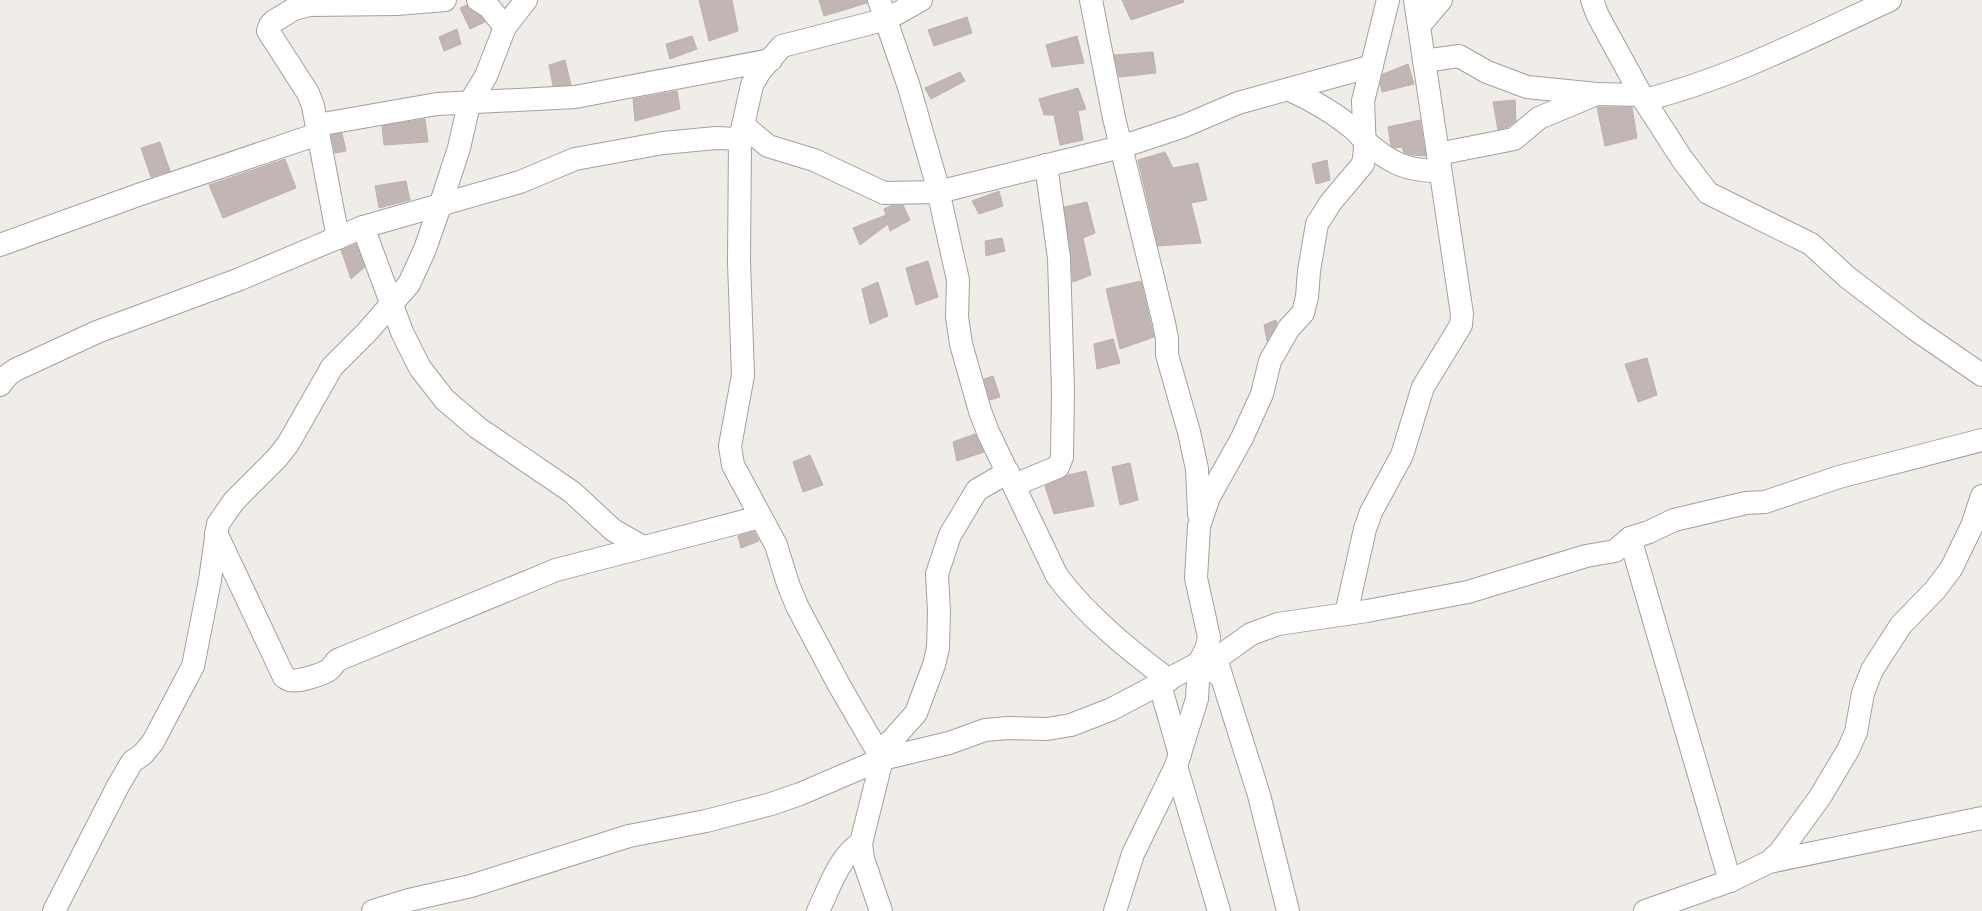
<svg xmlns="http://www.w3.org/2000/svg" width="1982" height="911" font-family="'Golos Text',sans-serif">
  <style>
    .building { fill: #c1b6b4; stroke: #c1b0aa }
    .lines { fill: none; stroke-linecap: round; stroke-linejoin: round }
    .minor-casing { stroke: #a1a1a1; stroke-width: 24 }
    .minor { stroke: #fff; stroke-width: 22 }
  </style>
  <rect width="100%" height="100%" fill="#f0ece7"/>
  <g class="building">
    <path d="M699,0H732L738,31L709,41Z"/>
    <path d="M819,0H867V3L824,16Z"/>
    <path d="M1122,0H1183L1184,2L1131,20Z"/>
    <path d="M467,5L481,16L485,22L470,29L460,8Z"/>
    <path d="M967,17L972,33L934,46L928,30Z"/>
    <path d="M457,29L461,44L444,51L439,37Z"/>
    <path d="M692,36L697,49L670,59L666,44Z"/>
    <path d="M1077,36L1084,63L1052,67L1046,45Z"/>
    <path d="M1153,52L1156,73L1119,77L1114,55Z"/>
    <path d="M565,60L571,85L553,86L549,65Z"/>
    <path d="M1408,64L1414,84L1382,92L1380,84L1383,74Z"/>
    <path d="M960,72L965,81L931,99L925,88Z"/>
    <path d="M1078,88L1086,109L1078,111L1083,140L1060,145L1054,115H1044L1039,99Z"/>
    <path d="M677,91L680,109L635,121L633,99Z"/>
    <path d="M1515,100L1516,121L1508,127L1498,130L1493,102Z"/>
    <path d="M1597,107H1632L1637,138L1605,146Z"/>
    <path d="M425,119L428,142L384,145L382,126Z"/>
    <path d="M1420,120L1426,156L1411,155L1404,153L1402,147L1395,148L1391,146L1388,127Z"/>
    <path d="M342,133L346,151L335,153L331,135Z"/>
    <path d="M160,142L170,171L151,177L141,148Z"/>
    <path d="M1165,152L1173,168L1198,163L1207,200L1191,203L1201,243L1158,246L1138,160Z"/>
    <path d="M285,159L296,188L223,218L209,185Z"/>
    <path d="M1327,160L1330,180L1316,184L1312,164Z"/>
    <path d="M406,181L410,200L379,208L375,186Z"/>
    <path d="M999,191L1003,206L979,214L972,201Z"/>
    <path d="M1087,202L1095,233L1083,238L1091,275L1073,282L1064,207Z"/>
    <path d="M893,205H903L910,220L890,231L888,224L860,245L853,228L886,215L884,209Z"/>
    <path d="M1002,238L1005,251L986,256L985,241Z"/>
    <path d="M356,244L365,267L351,279L341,250Z"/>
    <path d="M928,261L938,297L916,305L906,268Z"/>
    <path d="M1141,281L1154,337L1120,349L1106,289Z"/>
    <path d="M878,282L888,316L870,324L862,289Z"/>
    <path d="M1276,320L1277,324L1267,341L1264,325Z"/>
    <path d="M1113,339L1120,363L1097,369L1094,344Z"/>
    <path d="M1647,358L1657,395L1638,402L1625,364Z"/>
    <path d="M993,376L1000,397L990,400L984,379Z"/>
    <path d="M975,434L984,452L957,461L953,442Z"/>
    <path d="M810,455L823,485L803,492L793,462Z"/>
    <path d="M1130,463L1138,500L1120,505L1112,467Z"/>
    <path d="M1086,471L1094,506L1054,514L1045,486L1068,475Z"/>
    <path d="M754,531L759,541L741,548L738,536Z"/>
  </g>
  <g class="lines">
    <g class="minor-casing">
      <g id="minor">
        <path d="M478,0L489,7L505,27"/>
        <path d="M879,0L909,87L936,181L958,280L957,317L961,344L980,411L988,432L1057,576C1088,617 1129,650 1169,680"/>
        <path d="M1091,0L1114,118L1164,323L1167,339V355L1189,432L1197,469L1199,514"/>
        <path d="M1592,0L1598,16L1644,100L1682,159L1708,193L1811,244L1847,277L1915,329L1982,375"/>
        <path d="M1419,26L1441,0"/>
        <path d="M1424,61L1459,56L1487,72L1527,87L1597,94L1641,95"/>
        <path d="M1290,90C1312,100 1331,111 1350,126C1356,130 1360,136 1365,141C1390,163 1406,171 1439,171"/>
        <path d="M1644,100C1730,79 1810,37 1890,0"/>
        <path d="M317,125L437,104L575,97L771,60"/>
        <path d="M743,125L768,146L814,160L884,193L938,192L1121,147L1184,126L1238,103L1372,66"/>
        <path d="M1438,154L1514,139L1539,118L1594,95"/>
        <path d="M363,227L402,332L420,368L445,400L478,428L572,492L613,530L643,547"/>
        <path d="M338,238L313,106L308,93L268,31L270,25L274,21L294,9L309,5L397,4L445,0"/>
        <path d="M0,245L138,195L318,134"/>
        <path d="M0,385L8,375L15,370L97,332L240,279L363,227L520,182L575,159L663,143L716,138L740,139"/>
        <path d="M1014,485L1058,467L1062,457L1063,391L1059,258L1046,165"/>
        <path d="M216,533L284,677C286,678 288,680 290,680C296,683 323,674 329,670C334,666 334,661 340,659L556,570L760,517"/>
        <path d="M1630,538L1730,881"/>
        <path d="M1346,614L1365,529L1371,512L1402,455L1423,387L1461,325L1462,314L1415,0"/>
        <path d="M1216,659L1251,634L1278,624L1367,611L1468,592L1586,556L1615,551L1630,538L1649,532L1674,520L1746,503L1765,502L1839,477L1982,440"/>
        <path d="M1217,662L1259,795L1288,911"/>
        <path d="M1160,685L1180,755"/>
        <path d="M878,752L893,739L916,713L934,665L938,648L939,612L937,574L950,535L977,490L1008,472"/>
        <path d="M1176,766L1219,911"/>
        <path d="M1769,862L1780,852L1820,797L1848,750L1856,732L1863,693L1872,670L1901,625L1935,590L1951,569L1972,526L1982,496"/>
        <path d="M54,911L118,786L132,762L143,754L153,742L193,666L210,580L218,524L234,501L277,458L288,444L332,367L367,332L409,284L425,249L440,206L459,148L469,104L486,76L505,27L526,0"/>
        <path d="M373,911L409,900L471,886L629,836L706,821L771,804L800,794L882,759L949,743L985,730L1008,728L1047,729L1071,725L1112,709L1199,663L1221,676"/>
        <path d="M818,911C829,889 839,856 861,843"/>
        <path d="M881,911L863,859L861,843L882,759L839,685L797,606L788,584L776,545L733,465L730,446L743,375L739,262L740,139L752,85L760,71L782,46L887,19L921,0"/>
        <path d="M1115,911L1133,854L1176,766L1197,699L1199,663L1207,647L1209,637L1196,578L1199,526L1209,497L1242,438L1262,394L1270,361L1289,328L1303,313L1307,297L1309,271L1317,224L1331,202L1363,164L1365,151L1363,101L1388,0"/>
        <path d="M1645,911L1730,881L1769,862L1982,818"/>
      </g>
    </g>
    <use href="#minor" class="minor"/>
  </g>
</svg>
